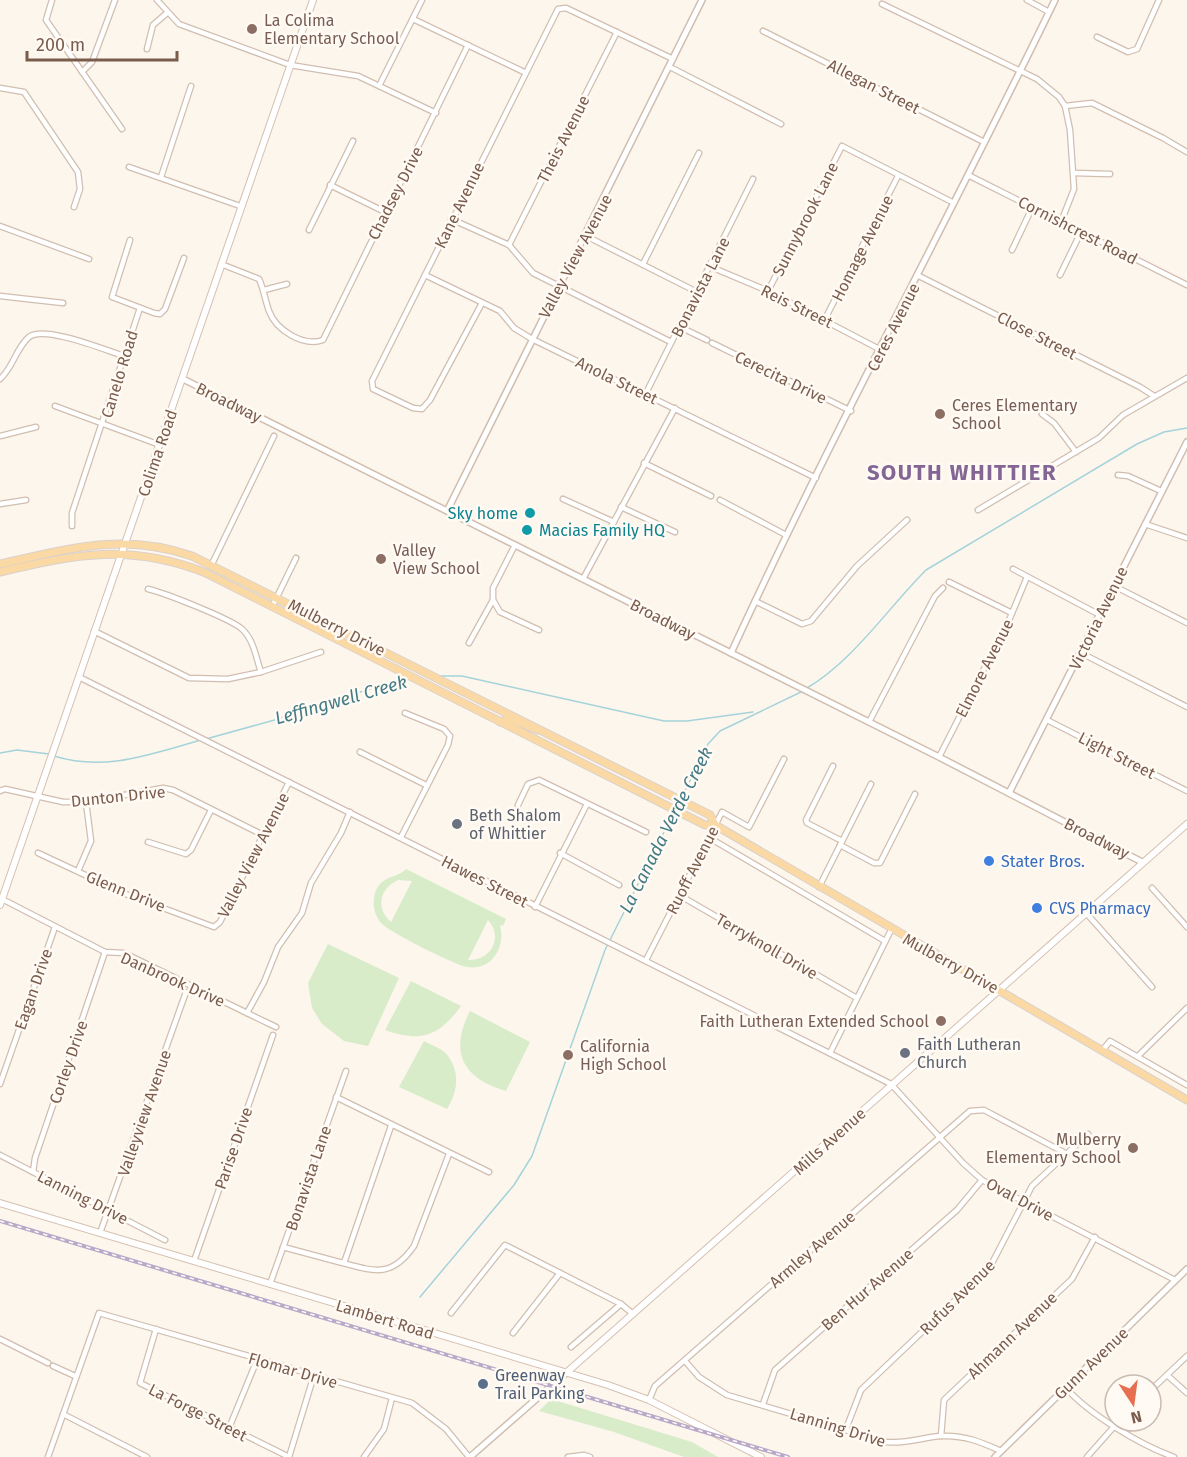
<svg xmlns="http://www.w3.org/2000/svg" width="1187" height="1457" font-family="'Fira Sans',sans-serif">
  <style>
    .green { fill: #d8ecc9; fill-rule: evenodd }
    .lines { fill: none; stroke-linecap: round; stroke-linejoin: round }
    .stream { stroke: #a5d3da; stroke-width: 1.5 }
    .minor-casing { stroke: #d1beb0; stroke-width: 7 }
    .tertiary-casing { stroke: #d1beb0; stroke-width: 8 }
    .secondary-casing { stroke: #d6c0b0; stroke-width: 8 }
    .primary-casing { stroke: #dad1cd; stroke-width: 9 }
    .minor { stroke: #fff; stroke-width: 4.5 }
    .tertiary { stroke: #fff; stroke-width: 5 }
    .secondary { stroke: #fff; stroke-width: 6 }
    .primary { stroke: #fbd9a5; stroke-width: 7 }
    .rail-casing { stroke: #b9a8c9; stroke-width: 4 }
    .rail { stroke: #fffaf3; stroke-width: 1.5; stroke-dasharray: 4.5; stroke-linecap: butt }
    .education-dot { fill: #8d6e63; stroke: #fffaf3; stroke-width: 2 }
    .culture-dot { fill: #0f9aa8; stroke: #fffaf3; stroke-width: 2 }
    .worship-dot { fill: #6b7280; stroke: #fffaf3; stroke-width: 2 }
    .shop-dot { fill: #3f7fe0; stroke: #fffaf3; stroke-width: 2 }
    .service-dot { fill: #5c6f8a; stroke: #fffaf3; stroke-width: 2 }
    .labels { text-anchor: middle; stroke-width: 5; stroke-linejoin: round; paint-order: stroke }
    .education-label { font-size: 16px; fill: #785e54; stroke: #fffaf3; text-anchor: start }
    .street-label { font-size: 16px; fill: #7a5c4d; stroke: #fffaf3 }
    .culture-label { font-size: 16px; fill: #0d838f; stroke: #fffaf3; text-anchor: end }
    .worship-label { font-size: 16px; fill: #5b616d; stroke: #fffaf3; text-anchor: start }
    .shop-label { font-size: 16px; fill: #366cbe; stroke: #fffaf3; text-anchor: start }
    .service-label { font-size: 16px; fill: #4e5e75; stroke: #fffaf3; text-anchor: start }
    .water-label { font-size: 18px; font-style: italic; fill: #437c86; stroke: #fffaf3 }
    .district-label { font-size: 22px; font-weight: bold; letter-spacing: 1.5px; fill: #846695; stroke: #fffaf3 }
  </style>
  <rect width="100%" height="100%" fill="#fdf6ec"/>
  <g class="green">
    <path d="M406,869L506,919L503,926L500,925C506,947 492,971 467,967C455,965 389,932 381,923C374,915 372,903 375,893C382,874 397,879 406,869ZM398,880L412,881L391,922C375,908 380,888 398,880ZM488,920C504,937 491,961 468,960Z"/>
    <path d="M328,944L399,978L368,1046L344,1041L322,1024L312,1008L308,983Z"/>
    <path d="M411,981L461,1006C439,1036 421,1043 385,1030Z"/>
    <path d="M470,1011L530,1042L506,1091C462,1078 449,1052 470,1011Z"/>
    <path d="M424,1041C431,1045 444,1049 448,1056C461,1074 457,1093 447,1109L399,1087Z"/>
    <path d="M551,1399L692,1442L718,1457H684L614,1432L539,1411Z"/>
  </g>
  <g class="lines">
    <g class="stream">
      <path d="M439,676H462L664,721H687L753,712"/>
      <path d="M807,688C853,661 888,608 926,570L1137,444L1164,432L1187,428"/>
      <path d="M206,739L278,719L397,680L408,679"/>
      <path d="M0,753L17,750L49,754"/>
      <path d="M54,756C105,772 151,754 201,740"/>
      <path d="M682,797L708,744L720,731L803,691"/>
      <path d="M420,1297L514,1185L532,1156L605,950L674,812"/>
    </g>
    <g class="minor-casing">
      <g id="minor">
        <path d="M52,0L46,20L122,129"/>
        <path d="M157,0L179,24L290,65L358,76L436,113"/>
        <path d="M1027,0L1049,12"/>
        <path d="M882,4L1037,79L1059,97L1065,106L1070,130L1074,189L1061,222"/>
        <path d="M413,19L524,72"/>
        <path d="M763,31L984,142"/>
        <path d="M1097,37L1128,52L1137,49L1159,0"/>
        <path d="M147,49L153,25L167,13"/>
        <path d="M670,67L781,124"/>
        <path d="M82,72L92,62L115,0"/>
        <path d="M380,84L422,0"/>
        <path d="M0,88L24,92L78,172L80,189L74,207"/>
        <path d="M1065,106L1092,103L1163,138L1187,152"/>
        <path d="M129,167L240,206"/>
        <path d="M1074,173L1110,174"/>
        <path d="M968,175L1187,285"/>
        <path d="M161,177L191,86"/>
        <path d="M330,185L385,212"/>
        <path d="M451,219L509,245L533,273L671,342"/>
        <path d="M0,226L89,259"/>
        <path d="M309,230L353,141"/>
        <path d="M586,236L697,292"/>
        <path d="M130,240L112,297L154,313L160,314L165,309L184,258"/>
        <path d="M509,245L617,32"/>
        <path d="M1012,250L1032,208"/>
        <path d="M221,264L259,279C264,290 265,300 269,311C276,330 303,347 323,340L468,45"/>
        <path d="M643,264L699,153"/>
        <path d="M711,267L768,291L881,350"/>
        <path d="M425,275L500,311L514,328L532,339L816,478"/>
        <path d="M1060,275L1081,232"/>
        <path d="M919,276L1140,387L1154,396"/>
        <path d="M264,290L287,284"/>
        <path d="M768,291L842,146L954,203"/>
        <path d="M0,296L63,303"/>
        <path d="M482,303L430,400L422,409L413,408L373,389L372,381L558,9L566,8L673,59"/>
        <path d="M825,319L898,176"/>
        <path d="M680,327L707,340"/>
        <path d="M712,343L851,411"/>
        <path d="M0,379C13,368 16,348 29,337C44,325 105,350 124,356"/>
        <path d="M645,395L753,179"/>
        <path d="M55,406L160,445"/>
        <path d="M1042,414L1054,423L1076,452"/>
        <path d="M0,436L36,427"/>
        <path d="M644,463L711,496"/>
        <path d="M1118,475L1128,476L1161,491"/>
        <path d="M563,499L614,522"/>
        <path d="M720,500L786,535"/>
        <path d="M0,504L26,500"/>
        <path d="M621,507L675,532"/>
        <path d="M978,510L1099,438L1123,415L1187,378"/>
        <path d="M1145,524L1187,538"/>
        <path d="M72,526V513L140,308"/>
        <path d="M211,566L274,436"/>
        <path d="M1013,569L1100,615"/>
        <path d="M583,579L675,408"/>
        <path d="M949,582L1012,613"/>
        <path d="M1114,586L1187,623"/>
        <path d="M148,589C165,593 231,619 242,629C254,640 256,658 261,672"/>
        <path d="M493,600L500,612L539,630"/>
        <path d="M755,601L802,624L811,621L857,566L907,520"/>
        <path d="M272,607L296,558"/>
        <path d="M94,631L189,678L228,679L261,672L321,652"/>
        <path d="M469,643L493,600V588L515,545"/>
        <path d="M1081,653L1187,707"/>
        <path d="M79,677L891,1084L963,1163L982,1180L1175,1280"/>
        <path d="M1047,720L1187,791"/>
        <path d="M869,722L935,596L943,588"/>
        <path d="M360,752L426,785"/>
        <path d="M939,757L1010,618L1027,577"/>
        <path d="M833,766L806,820L807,823L842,841"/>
        <path d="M0,791L5,789L63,802H86L163,788L173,790L263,835"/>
        <path d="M518,805L528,784L539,780L646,832"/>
        <path d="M401,837L448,745L450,736L444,729L405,713"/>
        <path d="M708,837L885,941"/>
        <path d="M148,842L186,854L191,850L211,810"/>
        <path d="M840,845L874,863H880L915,794"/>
        <path d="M38,853L128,895L214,927L220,922L289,782"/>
        <path d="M560,853L619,885"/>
        <path d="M78,871L91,841L86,802"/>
        <path d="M819,887L871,784"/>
        <path d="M1152,888L1187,927"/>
        <path d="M679,895L855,997"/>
        <path d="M2,899L105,952L124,953L247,1013"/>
        <path d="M535,907L587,804"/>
        <path d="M1087,914L1152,987"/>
        <path d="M646,960L722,812L749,827L784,759"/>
        <path d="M276,1027L247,1013L264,982L278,947L302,913L311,883L341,833L350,812"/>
        <path d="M1102,1051L1110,1041L1187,1085"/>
        <path d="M830,1053L891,930"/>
        <path d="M1138,1056L1187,1008"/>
        <path d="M0,1084L55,927"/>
        <path d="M336,1097L489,1172"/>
        <path d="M0,1155L165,1240"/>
        <path d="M33,1172L35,1158L105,952"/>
        <path d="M100,1233L186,992"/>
        <path d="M283,1247C302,1252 321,1257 339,1262C373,1271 391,1279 414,1246L449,1154"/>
        <path d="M194,1261L273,1035"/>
        <path d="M344,1263L391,1126"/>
        <path d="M270,1284L346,1071"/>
        <path d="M451,1313L505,1245L621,1304L633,1314"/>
        <path d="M156,1329L140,1383L289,1457"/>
        <path d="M513,1333L560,1273"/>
        <path d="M0,1339L48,1363"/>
        <path d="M571,1347L621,1304"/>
        <path d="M685,1361L699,1377L727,1395L886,1442C910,1444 921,1437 942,1436C964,1435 981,1442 1001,1451"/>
        <path d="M53,1366L75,1376"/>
        <path d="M1167,1375L1187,1393"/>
        <path d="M1066,1388C1089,1414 1140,1445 1174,1457"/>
        <path d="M1151,1390L1187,1356"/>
        <path d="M649,1400L655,1386L970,1111L984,1110L1067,1154"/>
        <path d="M763,1404L775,1370L957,1210L982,1180"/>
        <path d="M63,1414L147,1457"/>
        <path d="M229,1428L257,1360"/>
        <path d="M846,1429L861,1390L990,1267L1032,1186L1088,1134"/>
        <path d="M941,1436L944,1400L1072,1279L1095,1237"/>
        <path d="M48,1457L99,1313L412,1403L446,1429L469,1457"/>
        <path d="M289,1457L314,1375"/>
        <path d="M364,1457L384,1429L392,1398"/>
        <path d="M568,1457L584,1455L590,1457"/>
        <path d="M1087,1457L1119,1421"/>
      </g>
    </g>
    <g class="tertiary-casing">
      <g id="tertiary">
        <path d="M183,379L939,757L1142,862"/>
        <path d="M447,511L702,0"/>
        <path d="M731,653C832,433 949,219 1055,0"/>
        <path d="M1009,793L1187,442"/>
        <path d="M470,1457L566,1373"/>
        <path d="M995,1457L1187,1269"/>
      </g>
    </g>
    <g class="secondary-casing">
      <g id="secondary">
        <path d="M0,905L313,0"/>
        <path d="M0,1203L608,1385L649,1400L761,1457"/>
        <path d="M566,1373L1187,824"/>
      </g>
    </g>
    <g class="primary-casing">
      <g id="primary">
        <path d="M0,564C69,549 122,532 192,556L710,815L715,825"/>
        <path d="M0,572C76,554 130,543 206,573L705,825H715L1187,1100"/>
        <path d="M500,722L510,719L538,730"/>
      </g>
    </g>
    <use href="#minor" class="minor"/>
    <use href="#tertiary" class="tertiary"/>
    <use href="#secondary" class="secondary"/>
    <use href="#primary" class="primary"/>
    <g class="rail-casing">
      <path id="rail" d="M0,1221L788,1457"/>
    </g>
    <use href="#rail" class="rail"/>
  </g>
  <g class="education-dot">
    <circle cx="252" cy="29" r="6"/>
    <circle cx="940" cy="414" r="6"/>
    <circle cx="381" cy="559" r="6"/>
    <circle cx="941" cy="1021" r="6"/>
    <circle cx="568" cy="1055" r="6"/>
    <circle cx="1133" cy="1148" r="6"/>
  </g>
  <g class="culture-dot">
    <circle cx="530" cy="513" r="6"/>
    <circle cx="527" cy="530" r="6"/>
  </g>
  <g class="worship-dot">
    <circle cx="457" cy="824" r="6"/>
    <circle cx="905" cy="1053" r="6"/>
  </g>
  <g class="shop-dot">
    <circle cx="989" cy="861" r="6"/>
    <circle cx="1037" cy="908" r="6"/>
  </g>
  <circle class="service-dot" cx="483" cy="1384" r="6"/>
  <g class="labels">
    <g class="education-label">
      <text x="264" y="26">La Colima<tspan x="264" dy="18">Elementary School</tspan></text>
      <text x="952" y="411">Ceres Elementary<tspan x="952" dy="18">School</tspan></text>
      <text x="393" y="556">Valley<tspan x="393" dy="18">View School</tspan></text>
      <text x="929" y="1027" text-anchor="end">Faith Lutheran Extended School</text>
      <text x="580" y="1052">California<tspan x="580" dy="18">High School</tspan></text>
      <text x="1121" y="1145" text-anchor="end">Mulberry<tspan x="1121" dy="18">Elementary School</tspan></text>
    </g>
    <g class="street-label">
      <text transform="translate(874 86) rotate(27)" y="6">Allegan Street</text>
      <text transform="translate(563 139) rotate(-63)" y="6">Theis Avenue</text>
      <text transform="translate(395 193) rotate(-63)" y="6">Chadsey Drive</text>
      <text transform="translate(459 205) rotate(-64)" y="6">Kane Avenue</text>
      <text transform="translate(805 219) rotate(-63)" y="6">Sunnybrook Lane</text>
      <text transform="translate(1078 230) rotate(27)" y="6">Cornishcrest Road</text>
      <text transform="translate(862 248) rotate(-63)" y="6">Homage Avenue</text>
      <text transform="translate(575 256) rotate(-62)" y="6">Valley View Avenue</text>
      <text transform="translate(700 287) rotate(-63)" y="6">Bonavista Lane</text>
      <text transform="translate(797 306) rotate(26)" y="6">Reis Street</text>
      <text transform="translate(893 327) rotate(-63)" y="6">Ceres Avenue</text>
      <text transform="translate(1037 335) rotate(27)" y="6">Close Street</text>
      <text transform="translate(119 374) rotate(-73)" y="6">Canelo Road</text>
      <text transform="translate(781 377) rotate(26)" y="6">Cerecita Drive</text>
      <text transform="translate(617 380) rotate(26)" y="6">Anola Street</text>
      <text transform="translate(229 402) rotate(26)" y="6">Broadway</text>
      <text transform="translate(157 453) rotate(-71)" y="6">Colima Road</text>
      <text transform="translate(1098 618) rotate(-64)" y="6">Victoria Avenue</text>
      <text transform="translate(663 619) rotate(27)" y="6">Broadway</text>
      <text transform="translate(337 627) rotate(27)" y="6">Mulberry Drive</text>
      <text transform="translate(984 668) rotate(-63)" y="6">Elmore Avenue</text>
      <text transform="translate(1117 755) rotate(27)" y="6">Light Street</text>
      <text transform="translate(118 796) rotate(-6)" y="6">Dunton Drive</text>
      <text transform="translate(1097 838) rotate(27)" y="6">Broadway</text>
      <text transform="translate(253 855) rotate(-63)" y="6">Valley View Avenue</text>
      <text transform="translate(692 870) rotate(-63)" y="6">Ruoff Avenue</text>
      <text transform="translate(485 881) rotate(27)" y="6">Hawes Street</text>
      <text transform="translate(126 891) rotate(22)" y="6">Glenn Drive</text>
      <text transform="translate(767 946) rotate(30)" y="6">Terryknoll Drive</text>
      <text transform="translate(951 963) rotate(29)" y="6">Mulberry Drive</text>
      <text transform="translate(173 979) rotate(24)" y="6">Danbrook Drive</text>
      <text transform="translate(33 989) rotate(-71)" y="6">Eagan Drive</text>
      <text transform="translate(68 1062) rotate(-71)" y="6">Corley Drive</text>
      <text transform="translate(144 1113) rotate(-71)" y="6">Valleyview Avenue</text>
      <text transform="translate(829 1141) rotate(-42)" y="6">Mills Avenue</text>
      <text transform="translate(233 1148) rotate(-71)" y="6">Parise Drive</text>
      <text transform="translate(308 1178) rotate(-71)" y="6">Bonavista Lane</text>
      <text transform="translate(83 1197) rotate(27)" y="6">Lanning Drive</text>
      <text transform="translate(1020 1199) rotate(28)" y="6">Oval Drive</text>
      <text transform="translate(812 1249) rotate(-41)" y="6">Armley Avenue</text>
      <text transform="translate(867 1289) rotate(-41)" y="6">Ben Hur Avenue</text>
      <text transform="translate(957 1297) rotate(-45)" y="6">Rufus Avenue</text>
      <text transform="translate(385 1319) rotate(17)" y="6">Lambert Road</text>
      <text transform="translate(1012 1335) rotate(-44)" y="6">Ahmann Avenue</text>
      <text transform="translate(1091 1363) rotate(-44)" y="6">Gunn Avenue</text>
      <text transform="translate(293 1370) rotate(16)" y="6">Flomar Drive</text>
      <text transform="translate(198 1412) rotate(27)" y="6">La Forge Street</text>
      <text transform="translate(838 1427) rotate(17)" y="6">Lanning Drive</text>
    </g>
    <g class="culture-label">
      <text x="518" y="519">Sky home</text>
      <text x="539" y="536" text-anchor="start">Macias Family HQ</text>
    </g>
    <g class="worship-label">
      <text x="469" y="821">Beth Shalom<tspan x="469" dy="18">of Whittier</tspan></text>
      <text x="917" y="1050">Faith Lutheran<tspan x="917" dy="18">Church</tspan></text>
    </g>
    <g class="shop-label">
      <text x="1001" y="867">Stater Bros.</text>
      <text x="1049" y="914">CVS Pharmacy</text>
    </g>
    <g class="service-label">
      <text x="495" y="1381">Greenway<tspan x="495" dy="18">Trail Parking</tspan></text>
    </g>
    <g class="water-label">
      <text transform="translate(341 700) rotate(-16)" y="6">Leffingwell Creek</text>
      <text transform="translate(666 830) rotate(-63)" y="6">La Canada Verde Creek</text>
    </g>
    <g class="district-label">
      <text x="962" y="480">SOUTH WHITTIER</text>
    </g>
  </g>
  <g transform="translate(1133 1403) rotate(167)"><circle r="28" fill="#fffaf3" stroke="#cabbb1" stroke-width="1.5"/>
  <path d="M0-4.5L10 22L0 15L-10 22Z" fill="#e76f51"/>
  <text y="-9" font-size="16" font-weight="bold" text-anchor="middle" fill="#7a5c4d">N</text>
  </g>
  <path d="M27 51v9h150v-9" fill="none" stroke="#7a5c4d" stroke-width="3"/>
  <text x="36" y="51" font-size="18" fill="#7a5c4d" stroke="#fffaf3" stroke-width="4.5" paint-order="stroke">200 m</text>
</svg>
